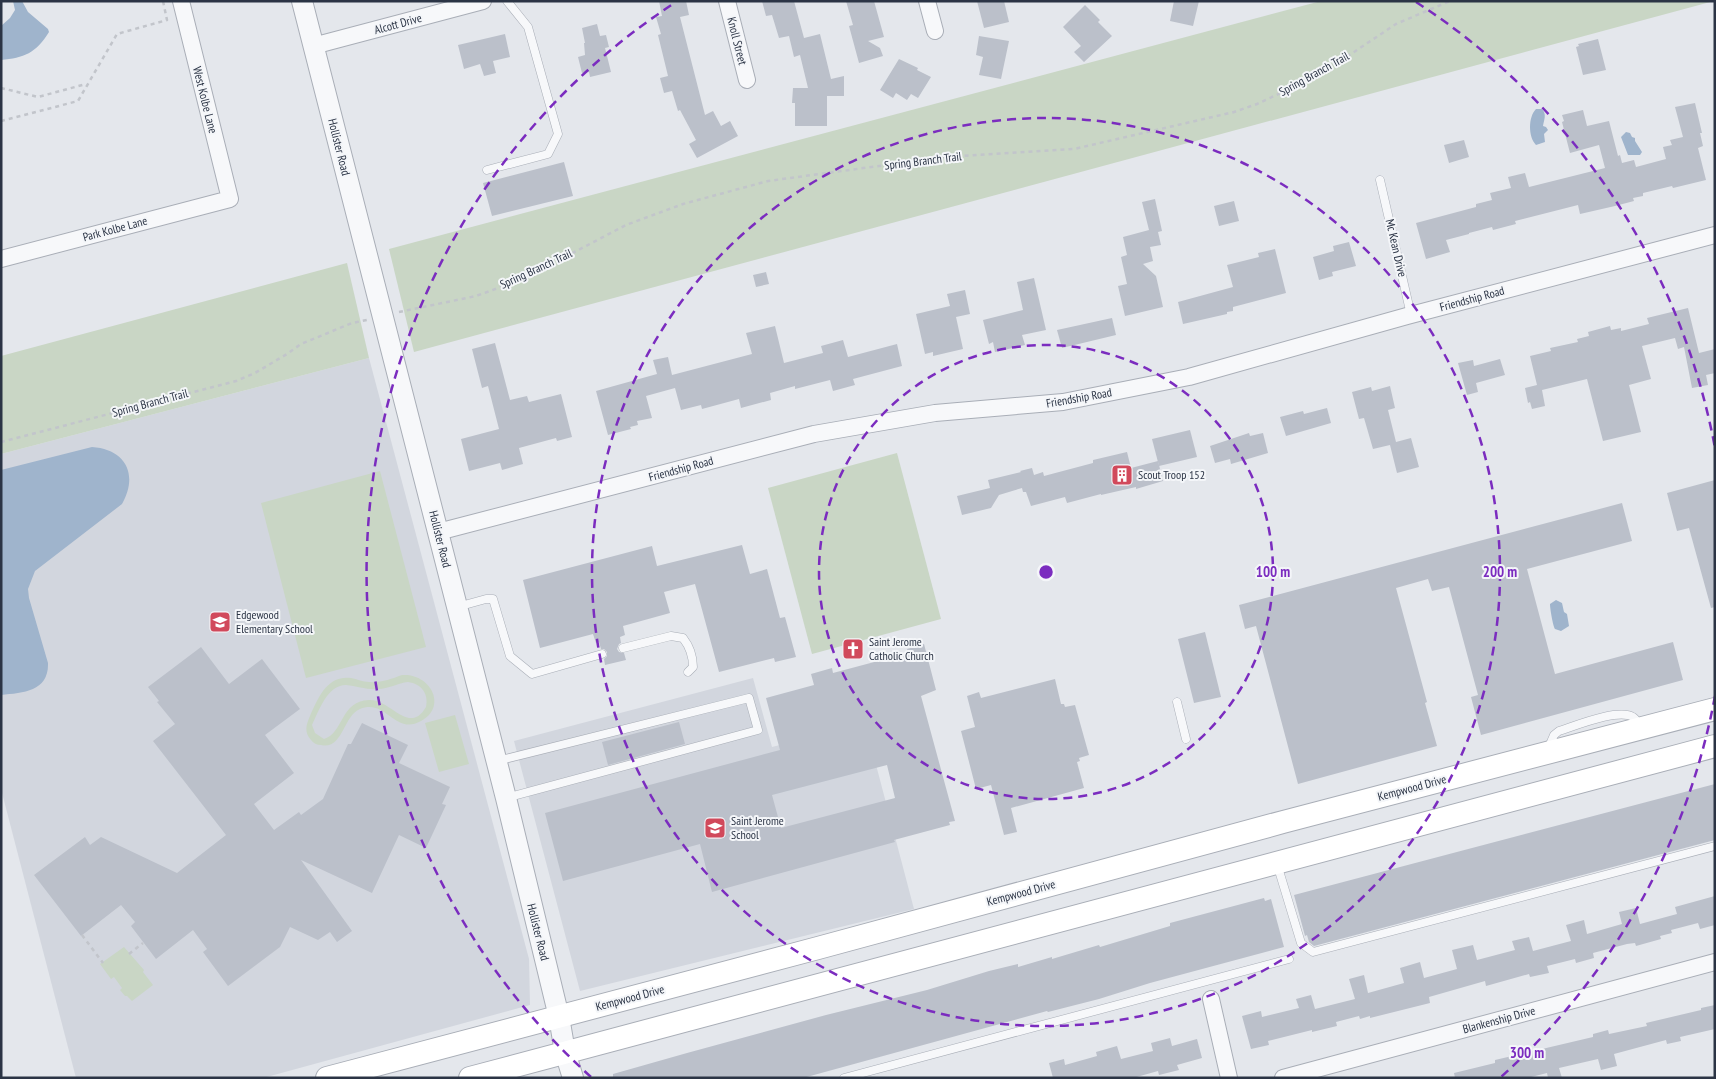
<svg xmlns="http://www.w3.org/2000/svg" width="1716" height="1079" font-family="'PT Sans Narrow',sans-serif">
  <style>
    .built { fill: #d2d6de }
    .green { fill: #c9d6c5; fill-rule: evenodd }
    .water { fill: #9fb4cc }
    .building { fill: #bbc0ca; fill-rule: evenodd }
    .lines { fill: none; stroke-linecap: round; stroke-linejoin: round }
    .service-casing { stroke: #a9aeb7; stroke-width: 9 }
    .minor-casing { stroke: #a9aeb7; stroke-width: 18 }
    .tertiary-casing { stroke: #a9aeb7; stroke-width: 22 }
    .secondary-casing { stroke: #a9aeb7; stroke-width: 24 }
    .path { stroke: #c2c5cb; stroke-width: 2.5; stroke-dasharray: 4 4; stroke-linecap: butt }
    .service { stroke: #f7f8fa; stroke-width: 8 }
    .minor { stroke: #f7f8fa; stroke-width: 16 }
    .tertiary { stroke: #f7f8fa; stroke-width: 20 }
    .secondary { stroke: #fff; stroke-width: 22 }
    .ring { fill: none; stroke: #7b2cbf; stroke-width: 2.5; stroke-dasharray: 9 6 }
    .labels { text-anchor: middle; stroke-width: 4; stroke-linejoin: round; paint-order: stroke }
    .street-label { font-size: 12px; fill: #2b3445; stroke: #f4f6f9 }
    .poi-label { font-size: 12px; fill: #2b3445; stroke: #f4f6f9; text-anchor: start }
    .centre { fill: #7b2cbf; stroke: #f4f6f9; stroke-width: 2.5 }
    .ring-label { font-size: 15px; text-anchor: middle; font-weight: bold; fill: #7b2cbf; stroke: #f4f6f9; stroke-width: 4; stroke-linejoin: round; paint-order: stroke }
  </style>
  <rect width="100%" height="100%" fill="#e4e7ec"/>
  <g class="built">
    <path d="M369,358L529,959L530,1005L263,1078H76L1,789V454Z"/>
    <path d="M753,678L772,747L865,723L914,909L580,991L514,741Z"/>
  </g>
  <g class="green">
    <path d="M1321,1H1714L414,352L389,249Z"/>
    <path d="M347,263L369,358L1,454V356Z"/>
    <path d="M897,453L941,619L812,654L768,488Z"/>
    <path d="M380,471L426,647L306,678L261,503Z"/>
    <path d="M402,675C431,673 448,707 421,721C395,736 386,698 360,709C343,716 343,750 321,745C317,745 313,743 311,740C304,732 306,725 310,716C318,698 327,675 351,678C357,679 363,682 369,682C381,683 391,679 402,675ZM408,682C421,684 429,693 426,707C409,736 391,699 369,700C340,701 344,733 324,739L315,733L312,725C319,711 327,685 346,685C357,686 367,690 378,689C388,689 398,683 408,682Z"/>
    <path d="M455,715L469,764L439,772L425,723Z"/>
    <path d="M124,947L144,970L143,972L153,985L132,1001L127,996H125L120,990L122,988L114,977L111,979L100,964Z"/>
  </g>
  <g class="water">
    <path d="M13,1H22L28,12L48,29L49,32C36,53 24,58 1,60V26L10,18L15,10Z"/>
    <path d="M1536,109H1542C1547,114 1544,120 1543,126L1546,127L1548,130L1544,134L1545,142L1536,145C1528,137 1528,117 1536,109Z"/>
    <path d="M1626,132L1630,133L1632,137L1635,138V141L1642,152L1640,155H1628L1621,137Z"/>
    <path d="M92,447C125,449 139,474 122,504L35,571L28,589L29,598L48,663C49,691 24,693 1,695V470Z"/>
    <path d="M1556,600L1562,603L1564,612L1567,614L1569,626L1561,631L1555,629C1553,626 1550,609 1550,604Z"/>
  </g>
  <g class="building">
    <path d="M659,1H686L689,15L680,17L705,115L713,111L721,126L730,121L738,136L697,158L689,144L696,140L680,110L678,111L672,91L664,93L660,78L668,76L658,35L661,34L656,17L662,16Z"/>
    <path d="M762,1H794L804,38L820,34L831,79L844,76V96H827V126H795V103H792L793,88H808L800,55L794,57L789,36L779,38L772,15L766,16Z"/>
    <path d="M846,1H874L884,37L868,41L880,48L883,56L859,63L849,26L853,25Z"/>
    <path d="M977,1H1004L1009,22L984,28Z"/>
    <path d="M1174,1H1199L1193,26L1170,21Z"/>
    <path d="M1085,5L1100,20L1098,22L1112,36L1084,62L1074,52L1081,46L1063,27Z"/>
    <path d="M597,24L600,36L606,35L609,47L605,48L611,72L590,77L589,72L582,73L578,57L585,55L584,43H585L582,28Z"/>
    <path d="M505,34L510,57L493,61L496,73L484,76L480,64L464,69L458,45Z"/>
    <path d="M979,36L1009,41L1001,79L979,75L983,57L976,55Z"/>
    <path d="M1598,39L1606,70L1583,75L1576,47L1579,46L1578,44Z"/>
    <path d="M899,59L918,68L917,70L931,77L918,98L911,94L907,100L896,93L893,98L880,90Z"/>
    <path d="M1695,103L1702,133H1700L1703,146L1698,148L1706,180L1673,188L1672,186L1643,193V196L1633,198L1634,201L1615,206L1580,214L1578,205L1515,221L1516,224L1493,230L1492,227L1469,233V234L1446,240L1450,252L1426,259L1416,223L1476,207V204L1492,200L1490,193L1511,188L1508,177L1525,173L1529,187L1605,168L1599,145L1570,153L1562,122L1564,121L1562,115L1583,110L1587,126L1609,121L1618,156L1620,155L1622,163L1634,160L1636,167L1666,159L1663,147L1672,145L1670,140L1683,137L1675,107Z"/>
    <path d="M1464,140L1469,157L1449,163L1444,145Z"/>
    <path d="M564,162L573,196L492,216L483,183Z"/>
    <path d="M1155,199L1162,231L1158,232L1161,245L1150,247L1153,261L1143,264L1156,276L1163,307L1125,316L1118,286L1127,284L1121,257L1127,255L1123,237L1149,230L1142,202Z"/>
    <path d="M1234,201L1239,221L1219,226L1214,206Z"/>
    <path d="M1349,242L1356,266L1332,272L1333,276L1319,280L1313,257L1334,251L1333,246Z"/>
    <path d="M1275,249L1286,293L1233,307V311L1227,312V314L1183,324L1178,302L1233,287L1227,265L1259,257L1258,253Z"/>
    <path d="M766,272L769,284L756,287L753,275Z"/>
    <path d="M1034,278L1046,330L1022,335L1025,345L995,352L993,342L989,344L983,320L1023,310L1017,282Z"/>
    <path d="M965,290L970,314L956,317L963,349L933,356V352L925,354L916,314L950,306L947,294Z"/>
    <path d="M1688,308L1699,353L1715,349V373L1706,375L1708,385L1692,388L1684,347L1678,349L1675,338L1642,346L1651,379L1629,385L1641,432L1603,441L1587,379L1542,390L1545,406L1532,409L1530,402L1528,403L1525,388L1537,385L1530,356L1551,351L1550,348L1578,342L1577,339L1589,336L1588,332L1610,326L1611,330L1621,328V331L1649,324L1647,318Z"/>
    <path d="M1112,318L1116,335L1062,348L1057,330Z"/>
    <path d="M775,326L784,363L823,353L821,346L843,340L848,357L897,344L902,366L853,379L855,385L833,391L830,380L795,389V386L770,393L771,400L741,408L739,399L702,409L701,405L681,410L675,388L646,396L652,418L637,421L638,425L630,427L631,429L608,435L596,391L657,374L653,360L668,357L672,375L752,354L746,333Z"/>
    <path d="M495,343L510,400L527,396L529,402L561,394L572,437L557,441L556,438L519,448L523,464L502,470L500,463L469,471L461,439L499,429L488,386L482,388L472,349Z"/>
    <path d="M1500,359L1505,375L1476,383L1478,392L1467,395L1458,363L1473,360L1474,366Z"/>
    <path d="M1390,386L1395,408L1388,410L1396,442L1411,438L1419,467L1397,473L1390,445L1373,449L1364,418L1359,419L1352,392L1371,387L1372,391Z"/>
    <path d="M1327,408L1331,423L1286,436L1280,417L1303,411L1304,414Z"/>
    <path d="M1190,430L1197,457L1159,466L1152,439Z"/>
    <path d="M1249,433L1250,436L1263,433L1268,453L1231,464L1230,459L1215,463L1210,446Z"/>
    <path d="M1127,452L1131,468L1158,461L1163,481L1136,489V487L1101,495V494L1067,503L1065,497L1031,506L1026,492H1023L1022,488L999,495L991,508L962,515L957,496L990,488L988,480L1021,472L1020,471L1032,468L1034,475L1043,472L1044,476L1093,463V460Z"/>
    <path d="M1715,480V607L1711,608L1689,528L1677,531L1667,493Z"/>
    <path d="M1622,503L1632,541L1527,569L1555,674L1673,642L1683,680L1481,735L1471,697L1478,695L1449,587L1432,591L1428,579L1396,588L1427,702L1425,703L1437,746L1298,784L1256,626L1245,629L1239,605Z"/>
    <path d="M742,545L750,574L767,569L780,618L785,617L796,657L775,662L774,658L719,672L695,584L664,592L670,613L623,626L625,635L620,637L621,643L619,644L617,649L619,652L624,653L626,660L605,665L604,659L607,656V652L604,649H601L599,642L596,643L593,634L540,648L523,580L652,546L657,566Z"/>
    <path d="M1205,632L1221,697L1194,703L1178,639Z"/>
    <path d="M924,644L936,690L921,696L955,821L949,822L950,825L894,840L895,842L712,892L700,844L563,881L545,813L780,750L766,698L814,685L811,674L832,668L833,673L908,653L907,649ZM887,765L895,798L781,828L772,795Z"/>
    <path d="M201,647L229,684L262,659L300,709L265,735L294,773L254,804L274,830L299,812L301,815L323,799L348,744H351L362,723L408,745L399,763L450,787L442,804L446,805L426,848L399,835L372,893L301,860L352,931L337,942L330,932L318,940L290,927L280,947L228,986L203,952L207,949L193,930L156,959L131,926L135,922L121,905L81,936L34,875L85,837L90,845L101,837L177,873L226,835L153,741L175,724L157,702L159,701L148,687Z"/>
    <path d="M1055,679L1061,704H1064L1065,707L1075,705L1089,755L1079,758L1080,761L1077,762L1084,788L1011,808L1017,832L1004,835L991,785L976,789L961,731L975,727L967,696L979,692L981,698Z"/>
    <path d="M679,722L685,744L608,765L602,742Z"/>
    <path d="M1715,784V840L1314,946L1309,942L1307,935L1305,936L1294,895Z"/>
    <path d="M1715,896V925L1700,929L1698,923L1671,930L1672,933L1660,936L1661,939L1636,946L1635,943L1627,944L1593,953L1594,958L1576,963L1575,959L1547,966L1549,973L1530,977L1529,974L1486,986L1485,981L1429,997L1430,1003L1370,1018V1016L1360,1019L1359,1016L1336,1022L1337,1026L1312,1032V1030L1268,1041L1269,1045L1251,1049L1242,1016L1261,1011L1262,1017L1299,1008L1296,999L1311,995L1315,1009L1355,999L1349,979L1364,975L1368,993L1404,983L1400,968L1420,962L1424,978L1457,969L1452,950L1473,945L1477,960L1515,950L1512,941L1529,937L1533,951L1571,941L1566,925L1584,920L1587,934L1622,924L1619,912L1636,908L1640,924L1677,914L1675,907Z"/>
    <path d="M1264,898L1265,901L1271,899L1284,947L1150,983L1099,999L1048,1012L1047,1011L803,1078H613V1074L687,1053L826,1015L927,990L989,971L1018,964V967L1052,957V959L1099,945L1100,947L1170,926V923Z"/>
    <path d="M1715,1005V1029L1680,1037L1681,1041L1667,1044L1666,1040L1614,1054L1617,1066L1601,1070L1598,1059L1559,1068L1562,1078H1548L1547,1073L1527,1078H1455L1454,1073L1495,1063V1060L1593,1037V1034L1608,1030L1609,1034L1647,1026L1646,1023L1701,1010V1008Z"/>
    <path d="M1170,1038L1172,1046L1197,1039L1202,1058L1177,1065L1179,1070L1159,1075L1158,1071L1133,1078H1053L1049,1063L1064,1059L1065,1065L1097,1056L1096,1052L1117,1046L1121,1059L1153,1051L1151,1043Z"/>
  </g>
  <g class="lines">
    <g class="service-casing">
      <g id="service">
        <path d="M487,170L548,154L558,134L528,27L507,1"/>
        <path d="M1380,180L1411,315"/>
        <path d="M457,607L486,599H493L510,656L532,674L602,654"/>
        <path d="M623,648L671,636L683,638C690,647 693,655 693,667L688,672"/>
        <path d="M1177,702L1186,739"/>
        <path d="M1548,749L1554,735L1559,731C1575,726 1618,708 1633,717C1636,719 1639,724 1641,726"/>
        <path d="M497,761L749,698L758,730L506,798"/>
        <path d="M1277,864L1301,943L1313,952L1715,846"/>
        <path d="M844,1078L1289,959"/>
      </g>
    </g>
    <g class="minor-casing">
      <g id="minor">
        <path d="M727,1L747,80"/>
        <path d="M927,1L935,31"/>
        <path d="M313,46L483,1"/>
        <path d="M1,259L230,199L181,1"/>
        <path d="M438,532L814,434L935,413L1063,402L1189,377L1407,316L1715,235"/>
        <path d="M1211,999L1229,1078"/>
        <path d="M1283,1078L1715,962"/>
      </g>
    </g>
    <g class="tertiary-casing">
      <path id="tertiary" d="M302,1L506,798L559,1017L565,1052L573,1078"/>
    </g>
    <g class="secondary-casing">
      <g id="secondary">
        <path d="M327,1078L818,948L1283,822L1715,709"/>
        <path d="M470,1078L1715,746"/>
      </g>
    </g>
    <g class="path">
      <path d="M1,88L38,97L86,84"/>
      <path d="M1,121L78,101L117,34L167,20L163,1"/>
      <path d="M399,312L476,296L523,279L626,225L683,204L768,181L945,157L1074,149L1234,112L1257,104L1300,84L1351,54L1396,24L1450,1"/>
      <path d="M1,442L236,381L255,373L287,354L301,344L352,323L367,320"/>
      <path d="M82,935L103,963"/>
      <path d="M129,954L143,943"/>
    </g>
    <use href="#service" class="service"/>
    <use href="#minor" class="minor"/>
    <use href="#tertiary" class="tertiary"/>
    <use href="#secondary" class="secondary"/>
  </g>
  <g class="ring">
    <circle cx="1046" cy="572" r="227"/>
    <circle cx="1046" cy="572" r="454"/>
    <path d="M1715 696A680 680 0 0 1 1501 1077M591 1077A680 680 0 0 1 676 2M1416 2A680 680 0 0 1 1715 448"/>
  </g>
  <defs>
    <g id="building-square" transform="scale(1.125)"><rect x="-9" y="-9" width="18" height="18" rx="4" fill="#d1495b" stroke="#f4f6f9"/><path d="M-4-6H4V6H1V3H-1V6H-4ZM-2.5-4.3h1.7v1.8h-1.7ZM.8-4.3h1.7v1.8H.8ZM-2.5-1h1.7V.8h-1.7ZM.8-1h1.7V.8H.8Z" fill="#fff"/></g>
    <g id="school-square" transform="scale(1.125)"><rect x="-9" y="-9" width="18" height="18" rx="4" fill="#d1495b" stroke="#f4f6f9"/><path d="M0-5L7-2L0 1L-7-2ZM-4 1L0 2.5L4 1V4Q0 6-4 4Z" fill="#fff"/></g>
    <g id="church-square" transform="scale(1.125)"><rect x="-9" y="-9" width="18" height="18" rx="4" fill="#d1495b" stroke="#f4f6f9"/><path d="M-1.2-6h2.4v3.5h3.3v2.4h-3.3V6h-2.4V-.1h-3.3v-2.4h3.3Z" fill="#fff"/></g>
  </defs>
  <g fill-rule="evenodd">
    <use href="#building-square" x="1122" y="475"/>
    <use href="#school-square" x="220" y="622"/>
    <use href="#church-square" x="853" y="649"/>
    <use href="#school-square" x="715" y="828"/>
  </g>
  <g class="labels">
    <g class="street-label">
      <text transform="translate(398 24) rotate(-15)" y="4">Alcott Drive</text>
      <text transform="translate(737 41) rotate(76)" y="4">Knoll Street</text>
      <text transform="translate(1314 74) rotate(-29)" y="4">Spring Branch Trail</text>
      <text transform="translate(205 100) rotate(76)" y="4">West Kolbe Lane</text>
      <text transform="translate(339 147) rotate(76)" y="4">Hollister Road</text>
      <text transform="translate(923 161) rotate(-7)" y="4">Spring Branch Trail</text>
      <text transform="translate(115 229) rotate(-15)" y="4">Park Kolbe Lane</text>
      <text transform="translate(1396 248) rotate(77)" y="4">Mc Kean Drive</text>
      <text transform="translate(536 269) rotate(-25)" y="4">Spring Branch Trail</text>
      <text transform="translate(1472 299) rotate(-15)" y="4">Friendship Road</text>
      <text transform="translate(1079 398) rotate(-10)" y="4">Friendship Road</text>
      <text transform="translate(150 403) rotate(-15)" y="4">Spring Branch Trail</text>
      <text transform="translate(681 469) rotate(-15)" y="4">Friendship Road</text>
      <text transform="translate(440 539) rotate(76)" y="4">Hollister Road</text>
      <text transform="translate(1412 788) rotate(-15)" y="4">Kempwood Drive</text>
      <text transform="translate(1021 893) rotate(-15)" y="4">Kempwood Drive</text>
      <text transform="translate(538 932) rotate(76)" y="4">Hollister Road</text>
      <text transform="translate(630 998) rotate(-15)" y="4">Kempwood Drive</text>
      <text transform="translate(1499 1020) rotate(-15)" y="4">Blankenship Drive</text>
    </g>
    <g class="poi-label">
      <text x="1138" y="479">Scout Troop 152</text>
      <text x="236" y="619">Edgewood<tspan x="236" dy="14">Elementary School</tspan></text>
      <text x="869" y="646">Saint Jerome<tspan x="869" dy="14">Catholic Church</tspan></text>
      <text x="731" y="825">Saint Jerome<tspan x="731" dy="14">School</tspan></text>
    </g>
  </g>
  <circle cx="1046" cy="572" r="8" class="centre"/>
  <g class="ring-label">
    <text x="1273" y="577">100 m</text>
    <text x="1500" y="577">200 m</text>
    <text x="1527" y="1058">300 m</text>
  </g>
  <rect width="1716" height="1079" fill="none" stroke="#2b3445" stroke-width="5"/>
</svg>
